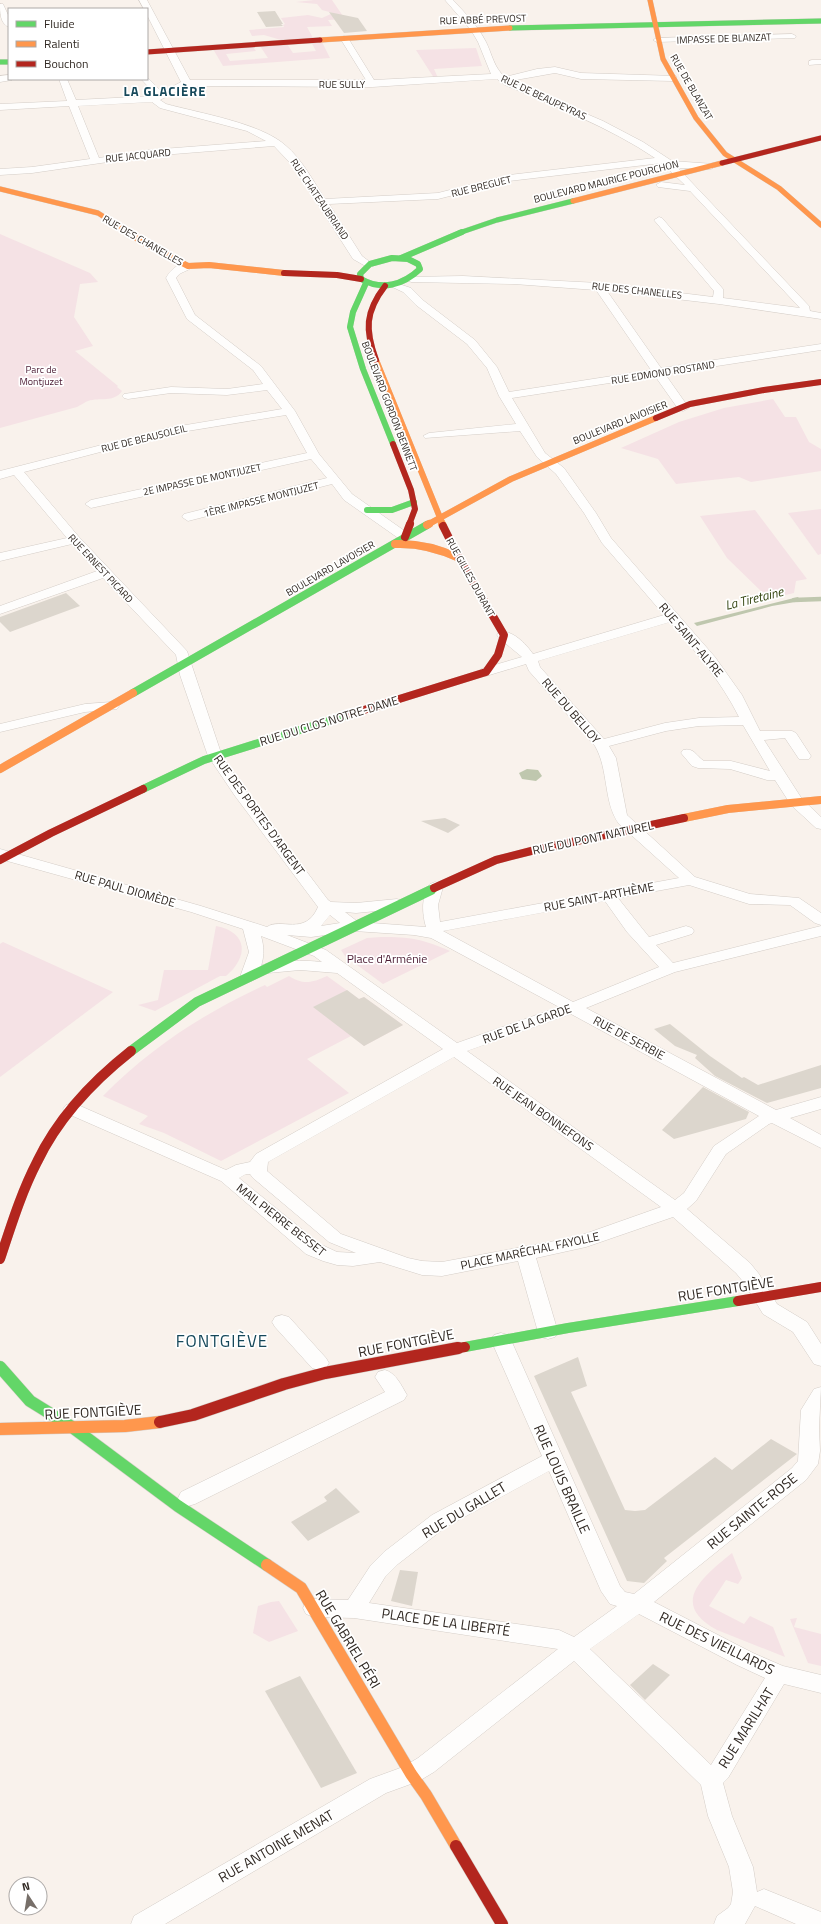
<svg xmlns="http://www.w3.org/2000/svg" width="821" height="1924" font-family="'Titillium Web',sans-serif">
  <style>
    .green { fill: #f5e2e5 }
    .water { fill: #bfc7ae }
    .lines { fill: none; stroke-linecap: round; stroke-linejoin: round }
    .stream { stroke: #bfc7ae; stroke-width: 4.5 }
    .building { fill: #dcd6cd }
    .street-casing { stroke: #d4cdc7; stroke-width: 1 }
    .fast-far4-casing { stroke: #d4cdc7; stroke-width: 5.5 }
    .fast-far3-casing { stroke: #d4cdc7; stroke-width: 6 }
    .fast-far2-casing { stroke: #d4cdc7; stroke-width: 8 }
    .fast-far1-casing { stroke: #d4cdc7; stroke-width: 10 }
    .fast-casing { stroke: #d4cdc7; stroke-width: 13 }
    .slow-far3-casing { stroke: #d4cdc7; stroke-width: 5.5 }
    .slow-far2-casing { stroke: #d4cdc7; stroke-width: 6 }
    .slow-far1-casing { stroke: #d4cdc7; stroke-width: 8 }
    .slow-casing { stroke: #d4cdc7; stroke-width: 13 }
    .jam-far4-casing { stroke: #d4cdc7; stroke-width: 5.5 }
    .jam-far3-casing { stroke: #d4cdc7; stroke-width: 6 }
    .jam-far2-casing { stroke: #d4cdc7; stroke-width: 8 }
    .jam-far1-casing { stroke: #d4cdc7; stroke-width: 10 }
    .jam-casing { stroke: #d4cdc7; stroke-width: 13 }
    .street { fill: #fefdfc; fill-rule: evenodd }
    .fast-far4 { stroke: #63d668; stroke-width: 5 }
    .fast-far3 { stroke: #63d668; stroke-width: 6 }
    .fast-far2 { stroke: #63d668; stroke-width: 8 }
    .fast-far1 { stroke: #63d668; stroke-width: 10 }
    .fast { stroke: #63d668; stroke-width: 12 }
    .slow-far3 { stroke: #ff974d; stroke-width: 5 }
    .slow-far2 { stroke: #ff974d; stroke-width: 6 }
    .slow-far1 { stroke: #ff974d; stroke-width: 8 }
    .slow { stroke: #ff974d; stroke-width: 12 }
    .jam-far4 { stroke: #b3261e; stroke-width: 5 }
    .jam-far3 { stroke: #b3261e; stroke-width: 6 }
    .jam-far2 { stroke: #b3261e; stroke-width: 8 }
    .jam-far1 { stroke: #b3261e; stroke-width: 10 }
    .jam { stroke: #b3261e; stroke-width: 12 }
    .labels { text-anchor: middle; stroke-width: 3.5; stroke-linejoin: round; paint-order: stroke }
    .far-street-label { font-size: 10px; fill: #312923; stroke: #fff }
    .far-park-label { font-size: 10px; fill: #4a1a32; stroke: #fff }
    .street-label { font-size: 12px; fill: #312923; stroke: #fff }
    .park-label { font-size: 12px; fill: #4a1a32; stroke: #fff }
    .far-district-label { font-size: 13px; font-weight: bold; letter-spacing: 1px; fill: #16485a; stroke: #fff }
    .water-label { font-size: 13px; font-style: italic; fill: #364713; stroke: #fff }
    .near-street-label { font-size: 14px; fill: #312923; stroke: #fff }
    .near-quarter-label { font-size: 17px; letter-spacing: 1px; fill: #16485a; stroke: #fff }
  </style>
  <rect width="100%" height="100%" fill="#f9f2ec"/>
  <g class="green">
    <path d="M314,0H332L345,19L328,20L332,26L307,27L313,38L281,40L264,35L252,36L249,30L284,27L283,25L285,24L281,18L308,15L322,18L333,13L322,10L317,4L296,2Z"/>
    <path d="M311,42H322L330,58L223,66L213,49L252,46L256,51L226,54L230,61L268,58L260,46L287,44L293,53L316,51Z"/>
    <path d="M476,48L482,66L434,69L438,78H434L416,50Z"/>
    <path d="M0,234L90,273L98,282L80,284L74,317L93,346L75,351L118,386L117,387L122,391C114,403 100,397 88,401C85,402 81,405 77,407L0,428Z"/>
    <path d="M773,399L785,417H796L809,442L821,449V471L751,482L739,477L676,484L658,459L621,448L679,422L724,408Z"/>
    <path d="M821,509V554L818,555L788,513Z"/>
    <path d="M755,510L807,579L796,581L794,593L769,599L727,558L700,516Z"/>
    <path d="M216,926C248,932 249,957 226,976H220L155,1011L138,1005L158,1000L164,970H208Z"/>
    <path d="M381,937C411,937 422,939 450,951L383,984L345,956L341,950L367,938Z"/>
    <path d="M3,942L113,992L0,1077V944Z"/>
    <path d="M289,976C303,985 312,983 327,976L359,999L364,997L403,1025L364,1046L351,1036L307,1059L349,1093L221,1161L164,1133L139,1124L148,1116L103,1096C150,1048 204,1013 265,985L267,987Z"/>
    <path d="M732,1553L742,1578L738,1584L726,1580L709,1606L744,1624L750,1616L773,1627L785,1657L717,1630C668,1603 704,1576 732,1553Z"/>
    <path d="M279,1601L298,1631L269,1642L253,1633L258,1606L271,1602Z"/>
    <path d="M797,1618L794,1627L821,1634V1666L808,1663L790,1619Z"/>
  </g>
  <g class="water">
    <path d="M798,597L801,601L772,606L697,626L694,623Z"/>
    <path d="M527,769L538,770L542,776L536,781L522,779L519,773Z"/>
  </g>
  <g class="lines">
    <path class="stream" d="M794,600L821,599"/>
  </g>
  <g class="building">
    <path d="M275,11L283,24H281L283,26L266,27L257,12Z"/>
    <path d="M329,12L358,18L367,31L344,33Z"/>
    <path d="M66,593L80,606L10,632L0,622V617Z"/>
    <path d="M445,818L460,825L448,833L421,821Z"/>
    <path d="M347,990L359,999L364,997L403,1025L364,1046L313,1007Z"/>
    <path d="M670,1024L710,1056L742,1078L744,1077L758,1085L821,1065V1088L767,1103L715,1076L695,1058L697,1055L675,1046L654,1029Z"/>
    <path d="M703,1087L749,1112L746,1119L674,1139L662,1130Z"/>
    <path d="M578,1357L587,1386L571,1392L625,1510L635,1511L645,1510L715,1457L732,1470L771,1439L797,1454L664,1558L667,1561L644,1583L627,1581L534,1376Z"/>
    <path d="M336,1488L360,1512L308,1541L291,1522L327,1501L324,1497Z"/>
    <path d="M400,1570L418,1572L412,1606L391,1601Z"/>
    <path d="M653,1664L670,1675L645,1700L630,1685Z"/>
    <path d="M300,1676L357,1773L321,1788L265,1691Z"/>
  </g>
  <g class="lines">
    <g class="street-casing">
      <g id="street">
        <path d="M139,0H147L190,80H366L340,38L344,36L348,38L374,80L491,74L478,42L471,30L445,0H453C465,13 478,26 486,42C492,54 494,68 505,77L537,69L555,67L581,73L676,76V80L673,81L581,79L555,73L510,81L603,121L643,142L672,161L714,164L716,166L711,169L678,168L809,306L810,311L821,313V319L719,304L607,291L661,368L821,344V350L665,374L689,408L683,411L679,410L655,376L512,398L545,453L564,468L596,513L611,538L715,657L742,695L760,731H792L796,733L811,756L809,759H799L785,738L764,740L802,799L821,817V829L816,828L791,805L775,780H767L730,769L698,768L692,766L681,753L683,750C694,747 696,756 704,761H731L770,771L743,725L699,726L666,731L609,746L616,758L627,815L695,877L750,894L799,898L821,913V925L815,923L790,905L749,904L689,885L618,898L649,937L686,926L692,928L694,931L692,934L656,945L673,963L821,926V936L675,972L586,1008L776,1110L821,1097V1109L790,1118L821,1135V1148L772,1123L769,1124L726,1154L696,1201L687,1209L750,1263L759,1274L777,1304L807,1322L821,1344V1366L814,1364L793,1332L763,1314L745,1284L736,1273L673,1217L586,1247L536,1258L558,1332L555,1337L548,1339L541,1337L538,1332L518,1261L442,1276L422,1275L380,1262L353,1266L337,1265L323,1261L306,1254L221,1181L66,1113L63,1109L66,1105L72,1103L78,1105L226,1170L236,1165L250,1162L256,1154L443,1049L337,973L300,970L268,973L262,971L260,968L262,965C282,960 302,960 322,962L314,956L261,936C266,952 263,967 254,980L248,982L242,980L240,977L249,952L243,929L191,912L0,859V849L201,906L267,927C280,917 305,937 318,907L235,796L208,756L180,675L176,655L103,578L0,614V606L97,571L72,544L0,561V553L67,538L14,475L0,479V471L168,428L282,409L267,390L227,395L171,393L128,399L124,398L122,396L124,394L171,387L227,389L263,384L253,370L187,319L166,278C171,269 180,261 192,264L193,266C188,272 180,271 176,278L195,315L261,366L295,411L319,454L352,494L409,534L411,537L409,540H401L344,500L332,484L188,521L182,517L184,514L327,478L311,459L91,508L85,504L91,500L307,453L286,415L169,434L24,472L79,537L187,651L222,756L245,790L328,900L331,902L356,903L397,899L402,901L405,904L402,907L397,909L356,913L345,912L358,922L426,927C422,914 421,896 430,884L435,882L440,884L443,887L438,905L440,922L679,878L619,824C603,802 609,770 595,746L529,671L526,664L486,676L481,675L479,672L481,669L522,657L499,638L497,635L499,632C512,629 526,644 533,654L664,615L602,543L584,513L556,474L537,457L520,431L425,438L423,436L429,433L516,424L499,396L487,368L467,344L416,305L403,292L388,285L393,282L411,288L424,301L475,340L497,367L509,392L651,370L596,290L514,284L411,282L406,279L407,277L463,276L599,283L713,297L714,291L654,220L659,217L662,218L723,289V298L800,308L690,191L658,187L656,185L661,182L685,185L662,163L509,181L438,199L329,204L362,256L374,265L369,268L353,259L294,167L274,146L149,156L32,173L0,175V169L32,167L90,159L69,106L0,110V104L67,101L59,79H67L76,100L153,96L156,95L141,79H147V77L162,92L181,82L147,15V9H144ZM497,79L505,85C556,107 609,127 655,158L509,175L438,193L325,199C313,181 302,159 285,145C260,123 199,113 166,104L160,100L187,86L372,87ZM152,102L160,108L247,131L266,141L149,150L99,158L78,106ZM670,622C696,652 721,681 739,717L699,718L665,723L604,739L540,667L538,661ZM605,901L627,932L659,967L573,1002L443,931ZM330,915L340,923L321,926ZM354,931L414,935L431,938L559,1007L457,1043L326,950L287,935L311,937ZM571,1014L759,1116L714,1146L684,1193L675,1200L467,1051ZM454,1057L661,1207L576,1237L442,1262L422,1261L408,1258L341,1234L267,1171L268,1162ZM246,1174H250L253,1178L329,1242L356,1253L337,1252L320,1244L239,1178Z"/>
        <path d="M0,4H3L9,17V27C0,24 0,12 0,4Z"/>
        <path d="M792,34L796,36L795,38L657,42L653,40L657,38Z"/>
        <path d="M812,60H821V64L809,65V61Z"/>
        <path d="M9,75V79L12,80L0,82V76Z"/>
        <path d="M112,702L117,703L119,706L117,709L85,712L0,732V724L85,704Z"/>
        <path d="M282,1315L289,1317L326,1358L329,1363L326,1368L319,1370L312,1368L275,1327L272,1322L275,1317Z"/>
        <path d="M501,1333L508,1335L511,1340L620,1586L625,1592L634,1594L792,1468L798,1461L801,1410L814,1389L821,1387L819,1428L820,1451L818,1464L806,1480L654,1602L753,1653L783,1666L821,1675V1693L784,1684L728,1778L723,1783L732,1816L753,1867L757,1892L764,1889L821,1912V1924H796L755,1906L745,1924H714L717,1916L728,1908L731,1904L733,1892L729,1867L708,1816L701,1785L574,1661L434,1772L419,1781L386,1793L165,1924H131L134,1916L370,1779L403,1767L418,1758L558,1649L354,1618L314,1617L306,1614L303,1608L306,1602L314,1599L348,1600L371,1565L384,1552L432,1515L542,1456L491,1340L494,1335ZM549,1471L601,1591L610,1604L617,1606L574,1637L559,1630L369,1603L385,1577L398,1564L446,1527ZM639,1614L737,1665L765,1678L711,1765L590,1649Z"/>
        <path d="M385,1370C396,1373 401,1385 407,1395L404,1400L195,1504L188,1506L181,1504L178,1498L181,1492L385,1392L375,1377L378,1372Z"/>
      </g>
    </g>
    <g class="fast-far4-casing">
      <g id="fast-far4">
        <path d="M510,28L821,21"/>
        <path d="M0,62H9"/>
        <path d="M459,233L497,220L573,201"/>
      </g>
    </g>
    <g class="fast-far3-casing">
      <g id="fast-far3">
        <path d="M392,258L408,259L418,264L420,269C403,285 382,291 361,279L360,274L370,264Z"/>
        <path d="M401,258L462,232"/>
        <path d="M366,283L353,312L350,327L363,369L393,444"/>
        <path d="M367,510H392L414,502"/>
      </g>
    </g>
    <g class="fast-far2-casing">
      <g id="fast-far2">
        <path d="M133,693L427,525"/>
        <path d="M143,789L204,760L351,714"/>
        <path d="M429,891L434,888"/>
      </g>
    </g>
    <g class="fast-far1-casing">
      <g id="fast-far1">
        <path d="M131,1051L197,1002L431,890"/>
        <path d="M465,1347L568,1328L738,1301"/>
      </g>
    </g>
    <g class="fast-casing">
      <path id="fast" d="M0,1367L30,1401L72,1427L178,1506L267,1565"/>
    </g>
    <g class="slow-far3-casing">
      <g id="slow-far3">
        <path d="M650,0L663,59L696,118L725,154L779,188L821,225"/>
        <path d="M320,40L510,28"/>
        <path d="M0,189L98,213L129,233"/>
        <path d="M573,201L722,163"/>
      </g>
    </g>
    <g class="slow-far2-casing">
      <g id="slow-far2">
        <path d="M127,232L144,243L188,266L209,265L284,273"/>
        <path d="M376,360L443,525"/>
        <path d="M427,525L511,479L656,418"/>
      </g>
    </g>
    <g class="slow-far1-casing">
      <g id="slow-far1">
        <path d="M442,524L443,526"/>
        <path d="M427,525L429,524"/>
        <path d="M395,544C418,543 438,548 459,558"/>
        <path d="M0,769L133,693"/>
        <path d="M684,818L728,809L821,800"/>
      </g>
    </g>
    <g class="slow-casing">
      <g id="slow">
        <path d="M0,1429L125,1426L160,1422"/>
        <path d="M267,1565L301,1588L411,1774L426,1795L456,1846"/>
      </g>
    </g>
    <g class="jam-far4-casing">
      <g id="jam-far4">
        <path d="M147,52L320,40"/>
        <path d="M722,163L821,138"/>
      </g>
    </g>
    <g class="jam-far3-casing">
      <g id="jam-far3">
        <path d="M284,273L337,275L361,279"/>
        <path d="M376,360C365,330 365,312 385,286"/>
        <path d="M656,418L690,404L764,390L821,382"/>
        <path d="M393,444L411,490L415,509L409,525"/>
      </g>
    </g>
    <g class="jam-far2-casing">
      <g id="jam-far2">
        <path d="M405,537L410,524"/>
        <path d="M351,714L486,672L498,655L504,635L459,558L443,526"/>
        <path d="M0,860L51,833L143,789"/>
        <path d="M434,888L496,860L539,849L684,818"/>
      </g>
    </g>
    <g class="jam-far1-casing">
      <g id="jam-far1">
        <path d="M0,1259C11,1226 21,1193 37,1162C58,1118 93,1081 131,1051"/>
        <path d="M738,1301L821,1287"/>
        <path d="M453,1349L465,1347"/>
      </g>
    </g>
    <g class="jam-casing">
      <g id="jam">
        <path d="M160,1422L193,1415L284,1384L325,1373L458,1348"/>
        <path d="M456,1846L502,1924"/>
      </g>
    </g>
    <use href="#street" class="street"/>
    <use href="#fast-far4" class="fast-far4"/>
    <use href="#fast-far3" class="fast-far3"/>
    <use href="#fast-far2" class="fast-far2"/>
    <use href="#fast-far1" class="fast-far1"/>
    <use href="#fast" class="fast"/>
    <use href="#slow-far3" class="slow-far3"/>
    <use href="#slow-far2" class="slow-far2"/>
    <use href="#slow-far1" class="slow-far1"/>
    <use href="#slow" class="slow"/>
    <use href="#jam-far4" class="jam-far4"/>
    <use href="#jam-far3" class="jam-far3"/>
    <use href="#jam-far2" class="jam-far2"/>
    <use href="#jam-far1" class="jam-far1"/>
    <use href="#jam" class="jam"/>
  </g>
  <g class="labels">
    <g class="far-street-label">
      <text transform="translate(483 19) rotate(-2)" y="4">RUE ABBÉ PREVOST</text>
      <text transform="translate(724 38) rotate(-2)" y="4">IMPASSE DE BLANZAT</text>
      <text x="342" y="88">RUE SULLY</text>
      <text transform="translate(692 87) rotate(60)" y="4">RUE DE BLANZAT</text>
      <text transform="translate(544 97) rotate(25)" y="4">RUE DE BEAUPEYRAS</text>
      <text transform="translate(138 155) rotate(-6)" y="4">RUE JACQUARD</text>
      <text transform="translate(606 181) rotate(-14)" y="4">BOULEVARD MAURICE POURCHON</text>
      <text transform="translate(481 186) rotate(-14)" y="4">RUE BREGUET</text>
      <text transform="translate(320 199) rotate(56)" y="4">RUE CHATEAUBRIAND</text>
      <text transform="translate(143 240) rotate(30)" y="4">RUE DES CHANELLES</text>
      <text transform="translate(637 290) rotate(6)" y="4">RUE DES CHANELLES</text>
      <text transform="translate(663 372) rotate(-9)" y="4">RUE EDMOND ROSTAND</text>
      <text transform="translate(390 406) rotate(69)" y="4">BOULEVARD GORDON BENNETT</text>
      <text transform="translate(620 422) rotate(-22)" y="4">BOULEVARD LAVOISIER</text>
      <text transform="translate(144 438) rotate(-14)" y="4">RUE DE BEAUSOLEIL</text>
      <text transform="translate(202 479) rotate(-12)" y="4">2E IMPASSE DE MONTJUZET</text>
      <text transform="translate(261 499) rotate(-14)" y="4">1ÈRE IMPASSE MONTJUZET</text>
      <text transform="translate(101 568) rotate(47)" y="4">RUE ERNEST PICARD</text>
      <text transform="translate(330 568) rotate(-30)" y="4">BOULEVARD LAVOISIER</text>
      <text transform="translate(471 577) rotate(61)" y="4">RUE GILLES DURANT</text>
    </g>
    <g class="far-park-label">
      <text x="41" y="373">Parc de<tspan x="41" dy="12">Montjuzet</tspan></text>
    </g>
    <g class="street-label">
      <text transform="translate(691 640) rotate(50)" y="4">RUE SAINT-ALYRE</text>
      <text transform="translate(571 711) rotate(49)" y="4">RUE DU BELLOY</text>
      <text transform="translate(329 721) rotate(-17)" y="4">RUE DU CLOS NOTRE-DAME</text>
      <text transform="translate(259 815) rotate(54)" y="4">RUE DES PORTES D'ARGENT</text>
      <text transform="translate(593 838) rotate(-12)" y="4">RUE DU PONT NATUREL</text>
      <text transform="translate(125 889) rotate(16)" y="4">RUE PAUL DIOMÈDE</text>
      <text transform="translate(599 897) rotate(-11)" y="4">RUE SAINT-ARTHÈME</text>
      <text transform="translate(527 1024) rotate(-20)" y="4">RUE DE LA GARDE</text>
      <text transform="translate(629 1038) rotate(28)" y="4">RUE DE SERBIE</text>
      <text transform="translate(543 1114) rotate(35)" y="4">RUE JEAN BONNEFONS</text>
      <text transform="translate(281 1220) rotate(38)" y="4">MAIL PIERRE BESSET</text>
      <text transform="translate(530 1251) rotate(-12)" y="4">PLACE MARÉCHAL FAYOLLE</text>
    </g>
    <g class="park-label">
      <text x="387" y="963">Place d'Arménie</text>
    </g>
    <g class="far-district-label">
      <text x="165" y="96">LA GLACIÈRE</text>
    </g>
    <g class="water-label">
      <text transform="translate(754 598) rotate(-14)" y="5">La Tiretaine</text>
    </g>
    <g class="near-street-label">
      <text transform="translate(726 1289) rotate(-9)" y="5">RUE FONTGIÈVE</text>
      <text transform="translate(406 1343) rotate(-11)" y="5">RUE FONTGIÈVE</text>
      <text transform="translate(93 1412) rotate(-3)" y="5">RUE FONTGIÈVE</text>
      <text transform="translate(562 1479) rotate(66)" y="5">RUE LOUIS BRAILLE</text>
      <text transform="translate(464 1510) rotate(-31)" y="5">RUE DU GALLET</text>
      <text transform="translate(752 1511) rotate(-39)" y="5">RUE SAINTE-ROSE</text>
      <text transform="translate(446 1622) rotate(8)" y="5">PLACE DE LA LIBERTÉ</text>
      <text transform="translate(348 1639) rotate(59)" y="5">RUE GABRIEL PÉRI</text>
      <text transform="translate(717 1643) rotate(26)" y="5">RUE DES VIEILLARDS</text>
      <text transform="translate(746 1728) rotate(-58)" y="5">RUE MARILHAT</text>
      <text transform="translate(276 1846) rotate(-30)" y="5">RUE ANTOINE MENAT</text>
    </g>
    <g class="near-quarter-label">
      <text x="222" y="1347">FONTGIÈVE</text>
    </g>
  </g>
  <rect x="8" y="8" width="140" height="72" fill="#ffffff" stroke="#ada9a7"/>
  <rect x="16" y="21" width="20" height="6" fill="#63d668" stroke="#ada9a7"/>
  <text x="44" y="28" font-size="12" fill="#312923">Fluide</text>
  <rect x="16" y="41" width="20" height="6" fill="#ff974d" stroke="#ada9a7"/>
  <text x="44" y="48" font-size="12" fill="#312923">Ralenti</text>
  <rect x="16" y="61" width="20" height="6" fill="#b3261e" stroke="#ada9a7"/>
  <text x="44" y="68" font-size="12" fill="#312923">Bouchon</text>
  <g transform="translate(28 1896) rotate(348)"><circle r="19" fill="#ffffff" stroke="#ada9a7"/>
  <path d="M0-3L7 15L0 10L-7 15Z" fill="#776f69"/>
  <text y="-6" font-size="11" font-weight="bold" text-anchor="middle" fill="#312923">N</text>
  </g>
</svg>
